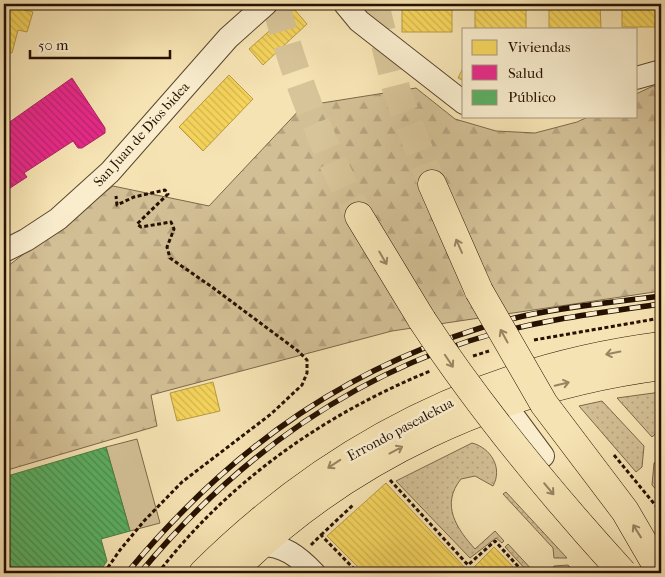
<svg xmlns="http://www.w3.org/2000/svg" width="665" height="577" font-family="'IM FELL French Canon',serif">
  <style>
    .grass { fill: url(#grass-dots); stroke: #7c684a }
    .forest { fill: url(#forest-firs); stroke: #7c684a }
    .pitch { fill: #d3bf95; stroke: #7c684a }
    .homes { fill: url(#homes-back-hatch); stroke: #b89a40 }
    .health { fill: url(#health-back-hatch); stroke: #ad2261 }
    .public { fill: url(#public-back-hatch); stroke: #4a7f44 }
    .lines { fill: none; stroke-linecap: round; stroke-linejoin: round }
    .highway-tunnel { stroke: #d7c498; stroke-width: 28; stroke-dasharray: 28 14; stroke-linecap: butt }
    .minor-casing { stroke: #5a462d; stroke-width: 24 }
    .major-casing { stroke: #261100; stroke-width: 29 }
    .highway-casing { stroke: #261100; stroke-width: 29 }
    .path { stroke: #261100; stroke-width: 3; stroke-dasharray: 4 2.5; stroke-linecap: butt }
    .minor { stroke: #f9edce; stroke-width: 22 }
    .major { stroke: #f6e3b3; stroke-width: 28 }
    .highway { stroke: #f6e3b3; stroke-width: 28 }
    .rail-casing { stroke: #261100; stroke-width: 5.5 }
    .rail { stroke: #f9edce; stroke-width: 4; stroke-dasharray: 11; stroke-linecap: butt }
    .highway-bridge-casing { stroke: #261100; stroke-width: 29; stroke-linecap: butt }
    .highway-bridge { stroke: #f6e3b3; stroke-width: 28 }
    .oneway { stroke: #988462 }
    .labels { text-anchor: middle; stroke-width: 5; stroke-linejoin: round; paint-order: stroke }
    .street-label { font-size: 14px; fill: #261100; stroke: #f9edce }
  </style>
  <defs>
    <pattern id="grass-dots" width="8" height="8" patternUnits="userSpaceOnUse" patternTransform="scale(1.25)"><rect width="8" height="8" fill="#d3bf95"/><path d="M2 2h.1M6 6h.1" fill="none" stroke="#b5a37f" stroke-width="1.8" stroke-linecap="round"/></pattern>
    <pattern id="forest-firs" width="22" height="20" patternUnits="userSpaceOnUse" patternTransform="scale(1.25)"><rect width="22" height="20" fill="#d3bf95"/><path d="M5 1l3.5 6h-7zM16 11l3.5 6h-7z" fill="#b5a37f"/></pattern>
    <pattern id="homes-back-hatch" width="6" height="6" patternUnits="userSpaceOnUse" patternTransform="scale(1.25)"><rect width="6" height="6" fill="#f6d55c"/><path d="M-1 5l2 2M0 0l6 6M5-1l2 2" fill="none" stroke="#d3b64e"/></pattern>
    <pattern id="health-back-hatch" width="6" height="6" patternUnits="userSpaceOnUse" patternTransform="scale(1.25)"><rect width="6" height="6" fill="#e7298a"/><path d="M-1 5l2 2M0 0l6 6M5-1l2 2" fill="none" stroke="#bb226e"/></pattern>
    <pattern id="public-back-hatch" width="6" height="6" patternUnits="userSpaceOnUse" patternTransform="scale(1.25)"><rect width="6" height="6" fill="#5aae61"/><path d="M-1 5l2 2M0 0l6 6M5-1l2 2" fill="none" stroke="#4a8c4e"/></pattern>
  </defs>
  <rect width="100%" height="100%" fill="#f6e3b3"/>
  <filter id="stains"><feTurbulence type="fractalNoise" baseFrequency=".004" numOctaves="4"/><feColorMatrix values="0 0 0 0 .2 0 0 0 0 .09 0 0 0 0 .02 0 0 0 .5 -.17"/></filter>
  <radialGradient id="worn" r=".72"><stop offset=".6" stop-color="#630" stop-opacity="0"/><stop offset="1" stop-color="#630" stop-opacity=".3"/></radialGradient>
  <g class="grass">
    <path d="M661,392V429L652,437L617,398Z"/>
    <path d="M602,401L644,446L642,467L636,472L579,406Z"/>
    <path d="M472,443C491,448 503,468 493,486L475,476L461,479C440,505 457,529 475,549L495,531L504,541L502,543L496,538L470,558L396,481Z"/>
    <path d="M658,460L661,464V495L652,485L654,463Z"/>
    <path d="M506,492L567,558H554L553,548L503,494Z"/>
    <path d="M508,544L535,573H529L505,547Z"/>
    <path d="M568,565L575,573H549L554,566Z"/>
  </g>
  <path class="forest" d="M653,86H661V291L392,331L151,395L157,426L4,471V269L113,186L209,206L303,106L416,88L455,119L496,131L535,133L577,122L590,116H636V94Z"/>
  <path class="pitch" d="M137,439L160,523L130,531L106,447Z"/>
  <g class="homes">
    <path d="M4,4L33,12L27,32L18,30L12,53L4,51Z"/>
    <path d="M549,4H600L601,28H549Z"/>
    <rect x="622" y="4" width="39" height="23"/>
    <rect x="475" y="8" width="51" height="21"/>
    <path d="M294,9L307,24L263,65L249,49Z"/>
    <rect x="402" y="9" width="50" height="23"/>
    <path d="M464,66V81L458,78Z"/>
    <path d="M229,75L253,99L203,151L179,127Z"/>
    <path d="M213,382L220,411L177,421L170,393Z"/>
    <path d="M386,483L469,572L468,573H364L327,536Z"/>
    <path d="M494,547L519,573H468Z"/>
  </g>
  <path class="health" d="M72,78L105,128V133L82,148H78L73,141L24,173L27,177L4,192V126Z"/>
  <path class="public" d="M106,447L130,531L101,539L107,561L99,573H4V477Z"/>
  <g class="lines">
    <g class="highway-tunnel">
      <path d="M276,4C294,78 324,148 359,216"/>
      <path d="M375,4L397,92L432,184"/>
    </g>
    <g class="minor-casing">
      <g id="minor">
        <path d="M345,4L359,21L464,103"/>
        <path d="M636,78L661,71"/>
        <path d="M4,251L26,240L58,219L110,172L228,38L266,4"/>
        <path d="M503,402L543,456"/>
        <path d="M260,545C283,544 299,557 314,573"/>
      </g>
    </g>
    <g class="major-casing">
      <g id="major">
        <path d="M203,573C331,446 482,369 661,346"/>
        <path d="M231,573C346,457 500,387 661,366"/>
      </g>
    </g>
    <g class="highway-casing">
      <g id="highway">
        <path d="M432,184L479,291"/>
        <path d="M359,216L422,320"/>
      </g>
    </g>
    <g class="path">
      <path d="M534,340L661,318"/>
      <path d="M473,356L489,351"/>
      <path d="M614,455L661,512"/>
      <path d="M390,480L468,565L495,541L524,573"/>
      <path d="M321,535L353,505"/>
      <path d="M311,545L321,535L358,573"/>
      <path d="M104,573L120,550L144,521L182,482L271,414L302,385L307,373V360L298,351L212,287L170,258L167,247L174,229L171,222L141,227L137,224L168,194L165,190L134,197L117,205L116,196"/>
      <path d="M158,573C229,481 323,415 430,371"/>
    </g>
    <use href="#minor" class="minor"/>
    <use href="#major" class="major"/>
    <use href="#highway" class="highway"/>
    <g class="rail-casing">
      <g id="rail">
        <path d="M127,573C232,446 354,360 515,318C560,307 615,302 661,296"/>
        <path d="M140,573C228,467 337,384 469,341C531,321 597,313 661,304"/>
      </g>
    </g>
    <use href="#rail" class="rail"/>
    <g class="highway-bridge-casing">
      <g id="highway-bridge">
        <path d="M479,291L544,404L625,511L661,573"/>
        <path d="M422,320C482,411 550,493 623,573"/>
      </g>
    </g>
    <use href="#highway-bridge" class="highway-bridge"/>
  </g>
  <defs><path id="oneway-shaft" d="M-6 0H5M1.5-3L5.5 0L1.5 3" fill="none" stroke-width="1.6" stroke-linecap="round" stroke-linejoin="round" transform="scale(1.25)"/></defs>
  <g class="oneway">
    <use href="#oneway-shaft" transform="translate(459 246) rotate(-114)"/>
    <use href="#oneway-shaft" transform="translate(383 258) rotate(60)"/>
    <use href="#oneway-shaft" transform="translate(504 336) rotate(-119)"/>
    <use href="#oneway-shaft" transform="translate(613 353) rotate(169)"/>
    <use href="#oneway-shaft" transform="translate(449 361) rotate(56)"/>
    <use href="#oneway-shaft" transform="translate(562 384) rotate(-13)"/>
    <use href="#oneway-shaft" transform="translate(396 450) rotate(-28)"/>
    <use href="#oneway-shaft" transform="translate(334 464) rotate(147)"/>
    <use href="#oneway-shaft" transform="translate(549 489) rotate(50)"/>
    <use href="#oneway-shaft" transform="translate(637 531) rotate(-122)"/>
  </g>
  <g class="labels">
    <g class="street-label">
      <text transform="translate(141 134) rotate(-48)" y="5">San Juan de Dios bidea</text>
      <text transform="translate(400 429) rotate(-28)" y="5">Errondo pasealekua</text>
    </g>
  </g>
  <rect width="665" height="577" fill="none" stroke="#f6e3b3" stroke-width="20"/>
  <rect x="5" y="5" width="655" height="567" fill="none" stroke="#261100" stroke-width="2.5"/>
  <rect x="10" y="10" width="645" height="557" fill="none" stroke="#261100"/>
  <rect x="462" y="28" width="175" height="90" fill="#f9edce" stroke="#a5957c"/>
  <rect x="472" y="40" width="25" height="15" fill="#f6d55c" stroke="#a5957c"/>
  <text x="508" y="52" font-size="15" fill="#261100">Viviendas</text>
  <rect x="472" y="65" width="25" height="15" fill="#e7298a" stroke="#a5957c"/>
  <text x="508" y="78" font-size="15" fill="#261100">Salud</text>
  <rect x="472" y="90" width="25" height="15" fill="#5aae61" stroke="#a5957c"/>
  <text x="508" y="102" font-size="15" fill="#261100">Público</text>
  <path d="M30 50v8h140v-8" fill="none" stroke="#261100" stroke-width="2.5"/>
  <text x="38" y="50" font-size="15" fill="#261100" stroke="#f9edce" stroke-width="4" paint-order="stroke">50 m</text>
  <rect width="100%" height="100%" filter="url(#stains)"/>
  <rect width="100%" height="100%" fill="url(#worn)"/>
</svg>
